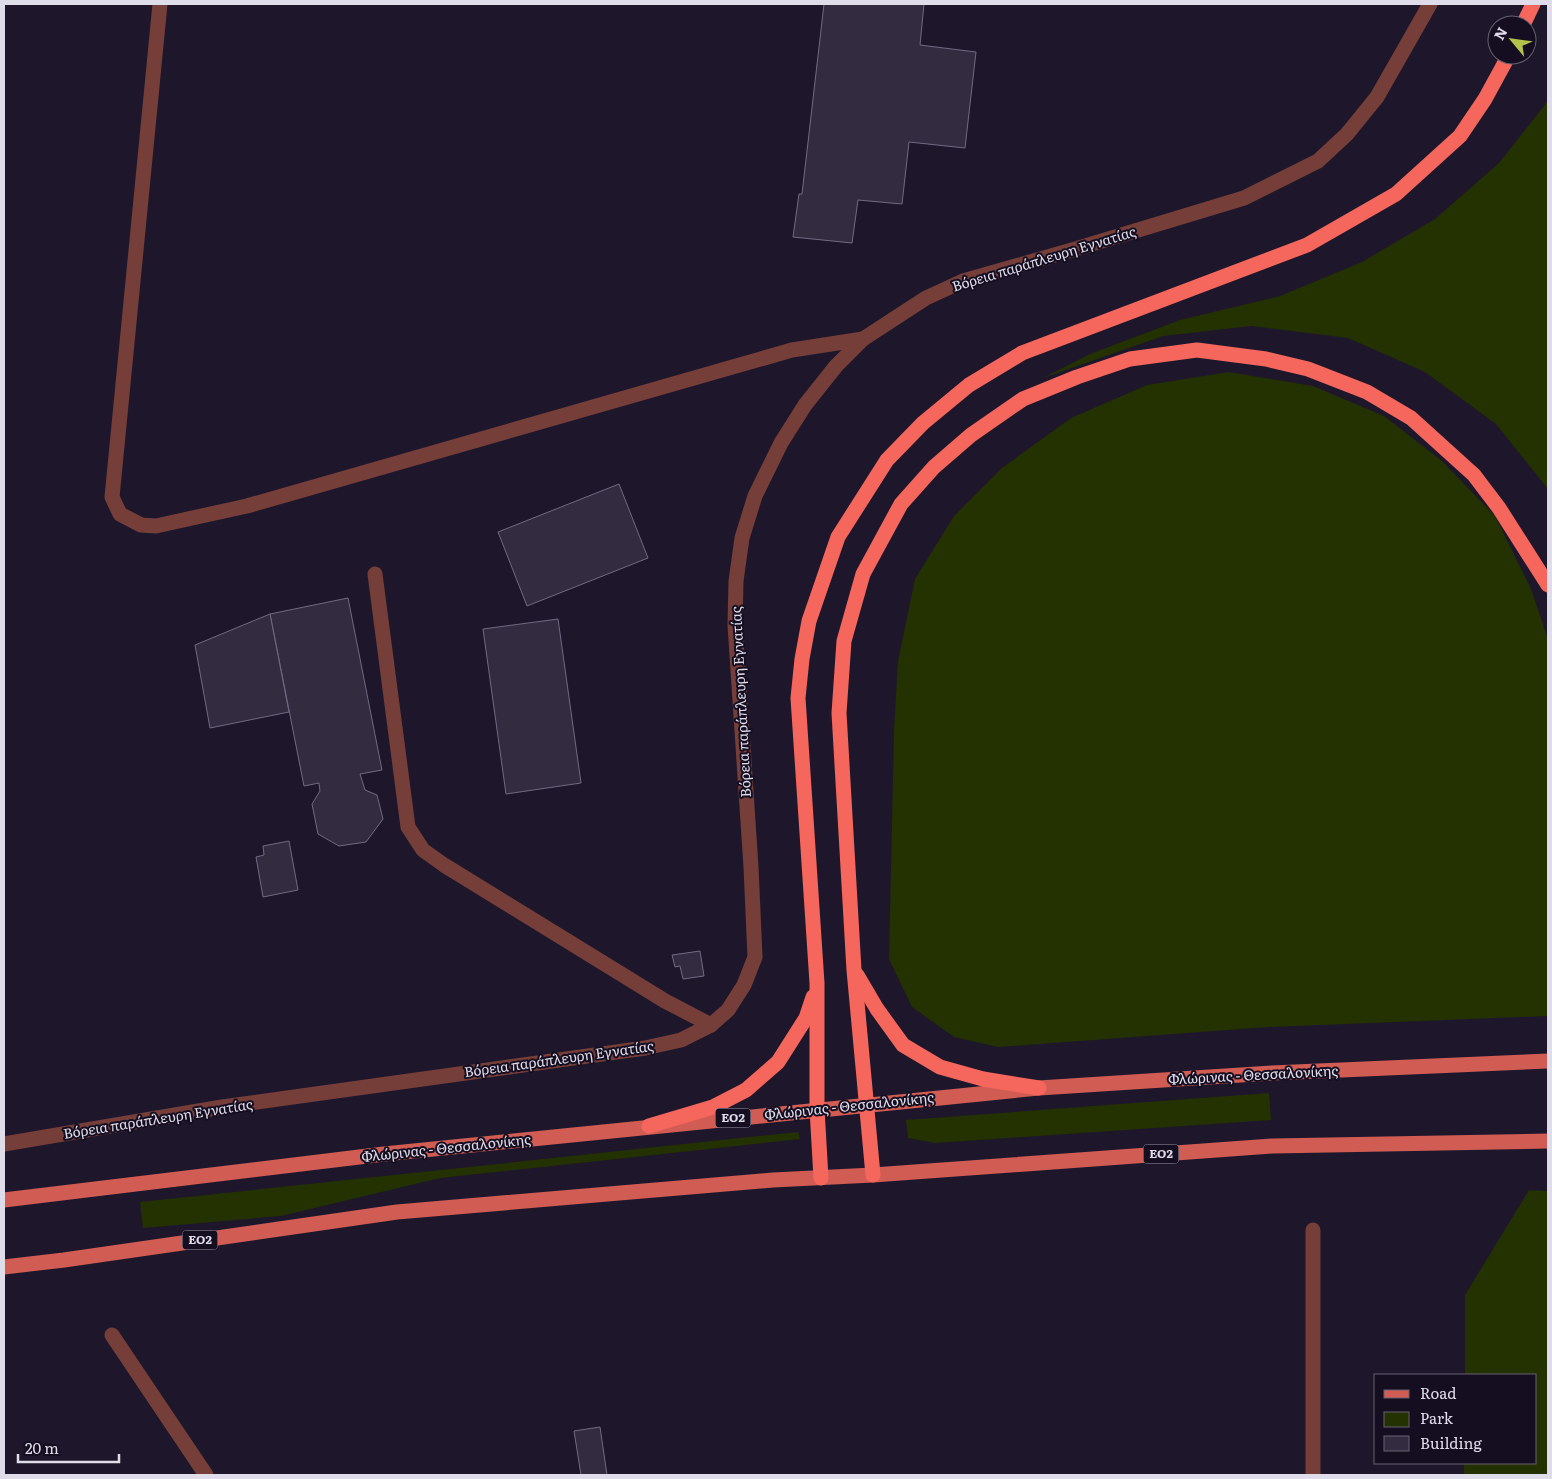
<svg xmlns="http://www.w3.org/2000/svg" width="1552" height="1479" font-family="Literata,serif">
  <style>
    .green { fill: #243100 }
    .building { fill: #332c41; stroke: #716a82 }
    .lines { fill: none; stroke-linecap: round; stroke-linejoin: round }
    .service { stroke: #763e39; stroke-width: 15 }
    .minor { stroke: #763e39; stroke-width: 15 }
    .primary { stroke: #d15c53; stroke-width: 15 }
    .motorway { stroke: #f5675d; stroke-width: 15 }
    .labels { text-anchor: middle; stroke-width: 4; stroke-linejoin: round; paint-order: stroke }
    .shield { fill: #150e21; stroke: #a39fae; stroke-width: 1 }
    .shield-label { font-size: 12px; font-weight: bold; fill: #e0ddea }
    .street-label { font-size: 14px; fill: #e0ddea; stroke: #150e21 }
  </style>
  <rect width="100%" height="100%" fill="#1e172b"/>
  <g class="green">
    <path d="M1548,101V489L1496,424L1425,372L1348,338L1251,326L1163,336L1043,378L1090,354L1180,320L1280,296L1362,262L1435,219L1499,163Z"/>
    <path d="M1229,372L1313,386L1384,416L1442,461L1495,516L1531,589L1548,639V1016L1268,1027L998,1047L954,1037L912,1007L889,959L894,730L898,661L915,579L954,516L1002,468L1071,418L1147,385Z"/>
    <path d="M1269,1093L1271,1120L935,1143L908,1138L906,1120Z"/>
    <path d="M798,1132L800,1139L440,1178L281,1216L143,1228L140,1202Z"/>
    <path d="M1529,1190L1548,1191V1475H1464V1463H1536V1375H1465V1295Z"/>
  </g>
  <g class="building">
    <path d="M824,4H924L920,45L976,52L965,148L909,142L902,204L858,200L852,243L793,237L799,194H802Z"/>
    <path d="M619,484L648,558L527,606L498,532Z"/>
    <path d="M348,598L382,770L360,774L365,790L377,795L383,819L366,842L339,846L318,834L312,804L320,791L319,783L304,786L270,614Z"/>
    <path d="M270,614L289,712L210,728L195,645Z"/>
    <path d="M558,619L581,783L506,794L483,629Z"/>
    <path d="M289,841L298,890L263,897L256,857L264,855L263,846Z"/>
    <path d="M700,951L704,976L683,979L680,966L675,967L672,955Z"/>
    <path d="M600,1427L607,1475H581L574,1431Z"/>
  </g>
  <g class="lines">
    <path class="service" d="M375,574L408,827L423,850L444,865L665,1001L711,1025"/>
    <g class="minor">
      <path d="M160,4L112,497L120,514L141,525L156,526L247,506L792,350L863,339"/>
      <path d="M4,1144L222,1107L645,1048L681,1040L711,1025L728,1010L744,985L755,957L751,867L735,625L736,581L742,538L755,496L781,443L805,405L836,366L863,339L926,298L963,281L1072,250L1244,198L1318,161L1347,134L1377,97L1430,4"/>
      <path d="M1313,1230V1475"/>
      <path d="M112,1335L206,1475"/>
    </g>
    <g class="primary">
      <path d="M4,1200L384,1154L1039,1088L1272,1073L1548,1061"/>
      <path d="M4,1267L64,1260L397,1212L773,1180L873,1175L1272,1146L1548,1141"/>
    </g>
    <g class="motorway">
      <path d="M1523,25L1533,4"/>
      <path d="M857,975L877,1009L903,1045L940,1067L983,1079L1039,1088"/>
      <path d="M649,1126L713,1107L746,1090L778,1062L806,1018L813,997"/>
      <path d="M873,1175L854,970L839,713L844,641L863,574L901,504L934,467L971,435L1023,399L1077,377L1130,359L1197,350L1266,359L1308,369L1367,392L1411,418L1474,475L1499,508L1548,585"/>
      <path d="M821,1178L817,1109V983L798,698L802,659L809,621L838,537L887,460L923,423L969,385L1022,353L1307,245L1396,194L1460,136L1485,99L1509,55"/>
    </g>
  </g>
  <g class="labels">
    <g class="shield">
      <rect x="715.5" y="1108.5" width="35" height="19" rx="4"/>
      <rect x="1143.5" y="1144.5" width="35" height="19" rx="4"/>
      <rect x="182.5" y="1230.5" width="35" height="19" rx="4"/>
    </g>
    <g class="shield-label">
      <text x="733" y="1122">ΕΟ2</text>
      <text x="1161" y="1158">ΕΟ2</text>
      <text x="200" y="1244">ΕΟ2</text>
    </g>
    <g class="street-label">
      <text transform="translate(1044 259) rotate(-17)" y="5">Βόρεια παράπλευρη Εγνατίας</text>
      <text transform="translate(741 702) rotate(-93)" y="5">Βόρεια παράπλευρη Εγνατίας</text>
      <text transform="translate(559 1059) rotate(-8)" y="5">Βόρεια παράπλευρη Εγνατίας</text>
      <text transform="translate(1253 1075) rotate(-3)" y="5">Φλώρινας - Θεσσαλονίκης</text>
      <text transform="translate(849 1106) rotate(-6)" y="5">Φλώρινας - Θεσσαλονίκης</text>
      <text transform="translate(158 1119) rotate(-9)" y="5">Βόρεια παράπλευρη Εγνατίας</text>
      <text transform="translate(446 1148) rotate(-6)" y="5">Φλώρινας - Θεσσαλονίκης</text>
    </g>
  </g>
  <rect width="1552" height="1479" fill="none" stroke="#e0ddea" stroke-width="10"/>
  <rect x="1374" y="1374" width="162" height="90" fill="#150e21" stroke="#666171"/>
  <rect x="1384" y="1390" width="25" height="8" fill="#d15c53" stroke="#666171"/>
  <text x="1420" y="1399" font-size="15" fill="#e0ddea">Road</text>
  <rect x="1384" y="1412" width="25" height="15" fill="#243100" stroke="#666171"/>
  <text x="1420" y="1424" font-size="15" fill="#e0ddea">Park</text>
  <rect x="1384" y="1436" width="25" height="15" fill="#332c41" stroke="#666171"/>
  <text x="1420" y="1449" font-size="15" fill="#e0ddea">Building</text>
  <g transform="translate(1512 40) rotate(299)"><circle r="24" fill="#150e21" stroke="#666171"/>
  <path d="M0-4L9 19L0 12L-9 19Z" fill="#b2c24b"/>
  <text y="-8" font-size="14" font-weight="bold" text-anchor="middle" fill="#e0ddea">N</text>
  </g>
  <path d="M18 1454v8h101v-8" fill="none" stroke="#e0ddea" stroke-width="2.5"/>
  <text x="25" y="1454" font-size="15" fill="#e0ddea" stroke="#150e21" stroke-width="4" paint-order="stroke">20 m</text>
</svg>
